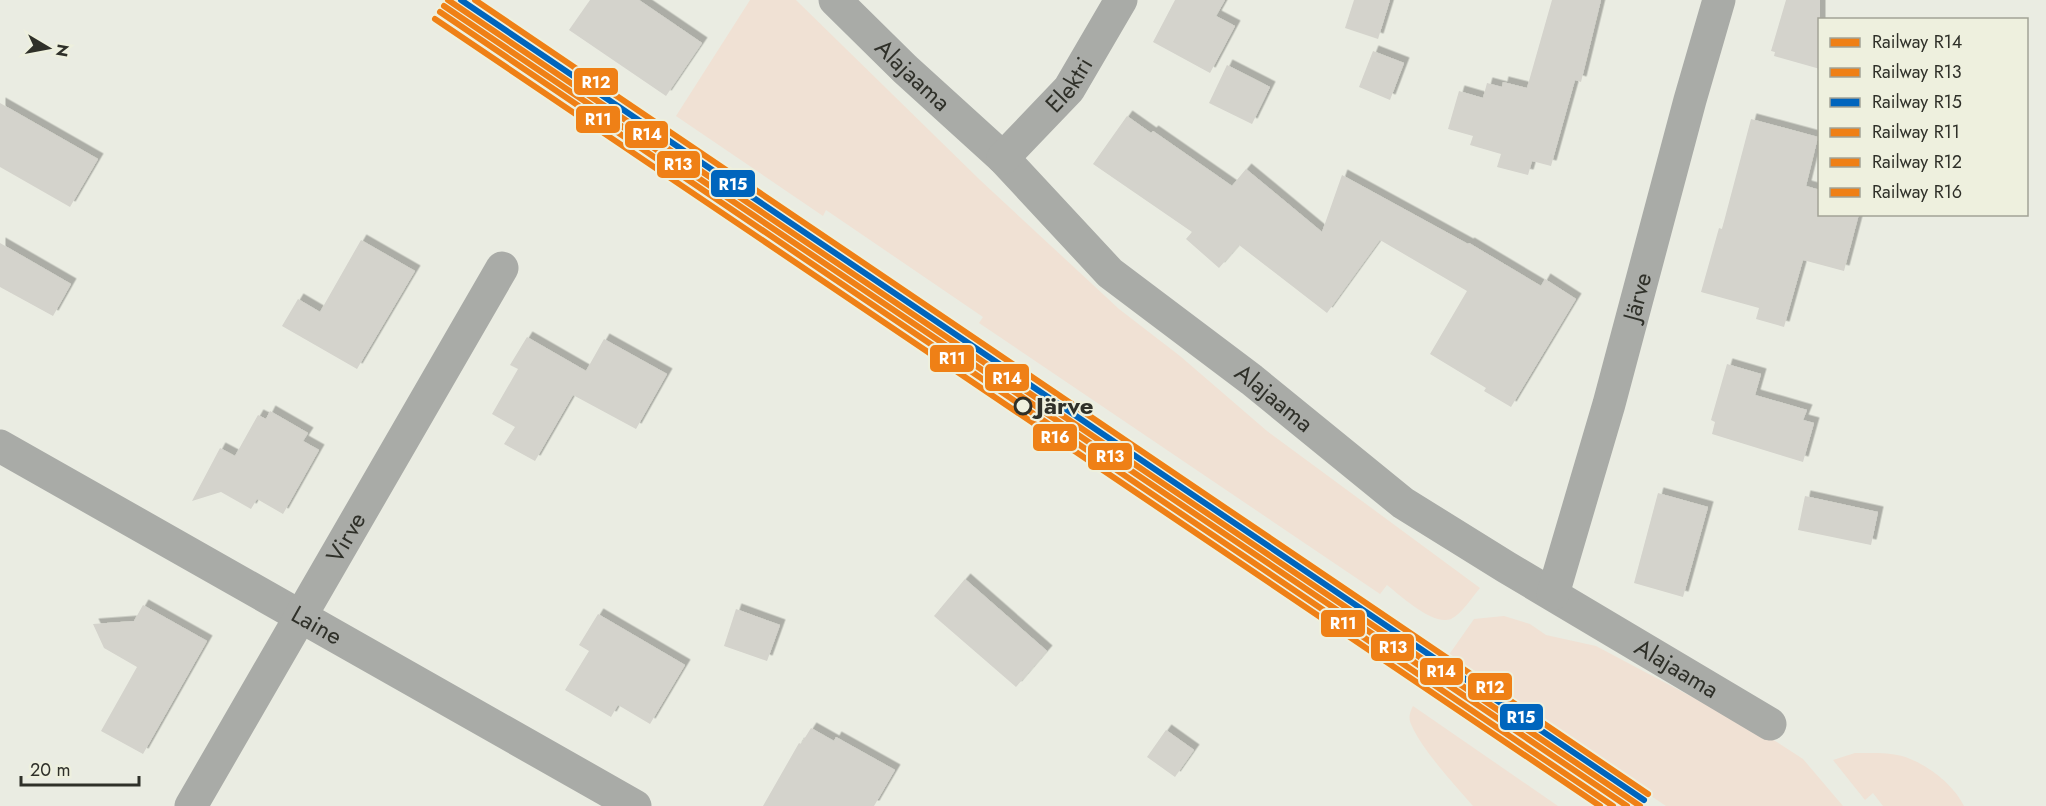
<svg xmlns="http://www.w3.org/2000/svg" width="2046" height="806" font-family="Jost,sans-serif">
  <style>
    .green { fill: #f0e1d4 }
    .building { fill: #d4d3cc; filter: url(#shadow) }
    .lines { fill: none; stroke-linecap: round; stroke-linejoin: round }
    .street { stroke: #a9aba7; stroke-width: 33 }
    .rail-1-casing { stroke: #eef0de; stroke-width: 10 }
    .rail-2-casing { stroke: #eef0de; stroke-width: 10 }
    .rail-3-casing { stroke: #eef0de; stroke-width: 10 }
    .rail-4-casing { stroke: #eef0de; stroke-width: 10 }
    .rail-5-casing { stroke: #eef0de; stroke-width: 10 }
    .rail-6-casing { stroke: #eef0de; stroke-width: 10 }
    .rail-1 { stroke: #ef8016; stroke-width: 6 }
    .rail-2 { stroke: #ef8016; stroke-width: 6 }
    .rail-3 { stroke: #0065bd; stroke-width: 6 }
    .rail-4 { stroke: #ef8016; stroke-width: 6 }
    .rail-5 { stroke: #ef8016; stroke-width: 6 }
    .rail-6 { stroke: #ef8016; stroke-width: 6 }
    .stop-dot { fill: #eef0de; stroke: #2f3029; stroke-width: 3 }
    .labels { text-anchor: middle; stroke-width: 4.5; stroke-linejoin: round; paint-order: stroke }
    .street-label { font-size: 24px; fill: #2f3029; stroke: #eef0de }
    .stop-label { font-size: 24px; font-weight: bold; fill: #2f3029; stroke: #eef0de; text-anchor: start }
    .line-badge { stroke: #eef0de; stroke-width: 2 }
    .badge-label { font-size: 16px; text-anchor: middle; font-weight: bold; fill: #fff }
  </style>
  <defs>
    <filter id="shadow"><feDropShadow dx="5.5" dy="-5.5" stdDeviation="0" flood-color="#0004"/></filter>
  </defs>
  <rect width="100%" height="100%" fill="#eaece2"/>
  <g class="green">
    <path d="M750,0H796L980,180L1119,309L1180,356L1267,431L1480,588C1472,597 1462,614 1451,619C1433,626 1401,596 1387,585L1380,594L979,323L983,317L826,210L823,216L676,116Z"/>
    <path d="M1504,616L1530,624L1546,635L1596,646L1777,742L1803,759L1843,806H1666L1446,659L1474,619Z"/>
    <path d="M1413,706L1558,806H1473C1454,784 1422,750 1411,724C1408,717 1410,712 1413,706Z"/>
    <path d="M1855,753C1871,753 1887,752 1902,756C1926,763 1953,784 1964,806H1883L1873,793L1865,800L1833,760Z"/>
  </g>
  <g class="building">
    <path d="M590,0H639L702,43L666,96L569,30Z"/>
    <path d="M1175,0H1225L1216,16L1235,26L1210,73L1153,42Z"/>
    <path d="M1354,0H1390L1378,39L1345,28Z"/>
    <path d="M1552,0H1601L1581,82L1575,80L1551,166L1532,161L1528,175L1497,167L1501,154L1470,145L1473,136L1448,129L1459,91L1483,98L1487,83L1502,87L1503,82L1527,88Z"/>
    <path d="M1786,0H1820V69L1774,56L1775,52L1771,51Z"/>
    <path d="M1373,51L1404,63L1390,100L1359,87Z"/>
    <path d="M1227,65L1270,87L1252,124L1209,103Z"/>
    <path d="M0,103L98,159L70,207L0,167Z"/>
    <path d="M1127,116L1151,133L1153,131L1232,186L1246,169L1322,232L1342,175L1468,244L1469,243L1541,286L1545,279L1576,299L1511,407L1484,391L1486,388L1430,354L1467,291L1380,240L1327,313L1239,245L1219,268L1186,239L1192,232L1093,164Z"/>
    <path d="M1751,119L1818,137L1806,186L1820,190V214H1859L1844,271L1803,260L1784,327L1756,319L1759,308L1701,292L1719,228L1722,229Z"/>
    <path d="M361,240L415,271L357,369L282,326L298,299L320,312Z"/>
    <path d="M0,243L71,284L53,316L0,287Z"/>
    <path d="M527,337L586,371L604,339L667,374L636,429L573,395L535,461L504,444L515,427L492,414L518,369L510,365Z"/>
    <path d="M1727,364L1761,374L1755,395L1807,410L1803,420L1814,423L1803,462L1712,434L1715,422L1711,420Z"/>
    <path d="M270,411L308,433L303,441L319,450L283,514L257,499L251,509L221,492L192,501L220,448L235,456L258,415L266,419Z"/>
    <path d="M1658,493L1708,507L1683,597L1634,583Z"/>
    <path d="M1805,496L1878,512L1871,545L1798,530Z"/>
    <path d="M965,579L1047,651L1016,687L934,616Z"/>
    <path d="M143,605L207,641L143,754L101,731L137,667L104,648L93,624L134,621Z"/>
    <path d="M736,609L780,625L767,661L724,646Z"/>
    <path d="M598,614L685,665L650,724L618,705L611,717L565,690L589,651L579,645Z"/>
    <path d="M811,728L834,741L836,737L895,770L874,806H763L799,743L801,744Z"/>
    <path d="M1166,730L1194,750L1175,777L1147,757Z"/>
  </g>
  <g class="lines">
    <g class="street">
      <path id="s1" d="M835,0L905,69L1003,158L1110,273L1252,380L1403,503L1506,567L1770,724"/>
      <path id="s2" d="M1003,158L1069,89L1121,0"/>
      <path id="s3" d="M0,446L635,806"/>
      <path id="s4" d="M1553,594L1609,404L1690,100L1719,0"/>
      <path id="s5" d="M191,806L502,268"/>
    </g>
    <g class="rail-1-casing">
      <path id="rail-1" d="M448,0L1640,806"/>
    </g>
    <g class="rail-2-casing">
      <path id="rail-2" d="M444,6L1627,806"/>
    </g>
    <g class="rail-3-casing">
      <path id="rail-3" d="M461,0L1644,800"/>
    </g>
    <g class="rail-4-casing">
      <path id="rail-4" d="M440,12L1613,806"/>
    </g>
    <g class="rail-5-casing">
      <path id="rail-5" d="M475,0L1648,794"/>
    </g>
    <g class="rail-6-casing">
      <path id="rail-6" d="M435,19L1600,806"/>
    </g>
    <use href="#rail-1" class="rail-1"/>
    <use href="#rail-2" class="rail-2"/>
    <use href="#rail-3" class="rail-3"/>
    <use href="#rail-4" class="rail-4"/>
    <use href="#rail-5" class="rail-5"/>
    <use href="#rail-6" class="rail-6"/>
  </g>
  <circle class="stop-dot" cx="1023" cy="406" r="8"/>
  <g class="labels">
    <g class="street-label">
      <text dy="8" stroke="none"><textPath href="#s1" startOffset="108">Alajaama</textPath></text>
      <text dy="8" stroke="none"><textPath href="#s2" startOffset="99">Elektri</textPath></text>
      <text dy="8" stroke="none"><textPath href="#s4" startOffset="309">Järve</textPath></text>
      <text dy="8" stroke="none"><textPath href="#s1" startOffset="594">Alajaama</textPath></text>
      <text dy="8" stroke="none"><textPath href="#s5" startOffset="310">Virve</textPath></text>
      <text dy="8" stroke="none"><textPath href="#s3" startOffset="364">Laine</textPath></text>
      <text dy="8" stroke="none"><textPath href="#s1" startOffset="1080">Alajaama</textPath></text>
    </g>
    <g class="stop-label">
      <text x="1036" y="414">Järve</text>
    </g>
  </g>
  <g class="line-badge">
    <rect x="573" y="67" width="46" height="29" rx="6" fill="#ef8016"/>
    <rect x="575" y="105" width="46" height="29" rx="6" fill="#ef8016"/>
    <rect x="624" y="120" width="45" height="29" rx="6" fill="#ef8016"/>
    <rect x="656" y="150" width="45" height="29" rx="6" fill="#ef8016"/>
    <rect x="710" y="169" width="46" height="29" rx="6" fill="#0065bd"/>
    <rect x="929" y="344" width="46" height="29" rx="6" fill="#ef8016"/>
    <rect x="984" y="363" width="46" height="29" rx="6" fill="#ef8016"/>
    <rect x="1032" y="423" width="46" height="29" rx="6" fill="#ef8016"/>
    <rect x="1087" y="442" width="46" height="29" rx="6" fill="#ef8016"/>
    <rect x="1320" y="609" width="46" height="29" rx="6" fill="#ef8016"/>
    <rect x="1370" y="633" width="45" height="29" rx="6" fill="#ef8016"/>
    <rect x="1419" y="657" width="45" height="29" rx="6" fill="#ef8016"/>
    <rect x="1467" y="672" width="46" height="29" rx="6" fill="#ef8016"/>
    <rect x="1499" y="703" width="45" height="28" rx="6" fill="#0065bd"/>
  </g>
  <g class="badge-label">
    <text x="596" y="88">R12</text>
    <text x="598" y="125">R11</text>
    <text x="647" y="140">R14</text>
    <text x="678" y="170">R13</text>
    <text x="733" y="190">R15</text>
    <text x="952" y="364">R11</text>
    <text x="1007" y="384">R14</text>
    <text x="1055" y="443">R16</text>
    <text x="1110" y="462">R13</text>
    <text x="1343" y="629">R11</text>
    <text x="1393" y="653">R13</text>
    <text x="1441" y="677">R14</text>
    <text x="1490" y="693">R12</text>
    <text x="1521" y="723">R15</text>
  </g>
  <rect x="1818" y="18" width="210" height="198" fill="#eef0de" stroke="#a2a396" stroke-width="1.5"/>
  <rect x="1830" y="38" width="30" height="9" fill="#ef8016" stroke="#a2a396" stroke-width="1.5"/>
  <text x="1872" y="48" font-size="18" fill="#2f3029">Railway R14</text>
  <rect x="1830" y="68" width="30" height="9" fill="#ef8016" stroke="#a2a396" stroke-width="1.5"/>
  <text x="1872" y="78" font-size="18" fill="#2f3029">Railway R13</text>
  <rect x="1830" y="98" width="30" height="9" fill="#0065bd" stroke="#a2a396" stroke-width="1.5"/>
  <text x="1872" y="108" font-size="18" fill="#2f3029">Railway R15</text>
  <rect x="1830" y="128" width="30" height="9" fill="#ef8016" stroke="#a2a396" stroke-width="1.5"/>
  <text x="1872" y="138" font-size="18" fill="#2f3029">Railway R11</text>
  <rect x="1830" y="158" width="30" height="9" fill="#ef8016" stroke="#a2a396" stroke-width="1.5"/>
  <text x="1872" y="168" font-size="18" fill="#2f3029">Railway R12</text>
  <rect x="1830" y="188" width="30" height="9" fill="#ef8016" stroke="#a2a396" stroke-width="1.5"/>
  <text x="1872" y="198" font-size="18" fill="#2f3029">Railway R16</text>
  <g transform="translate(48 48) rotate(100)" stroke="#eef0de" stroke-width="4.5" paint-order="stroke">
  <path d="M0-4.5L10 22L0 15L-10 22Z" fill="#2f3029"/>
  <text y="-9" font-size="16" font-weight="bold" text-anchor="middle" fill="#2f3029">N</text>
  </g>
  <path d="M21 776v9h118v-9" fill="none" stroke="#2f3029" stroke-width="3"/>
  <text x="30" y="776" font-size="18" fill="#2f3029" stroke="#eef0de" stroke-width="4.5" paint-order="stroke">20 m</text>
</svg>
